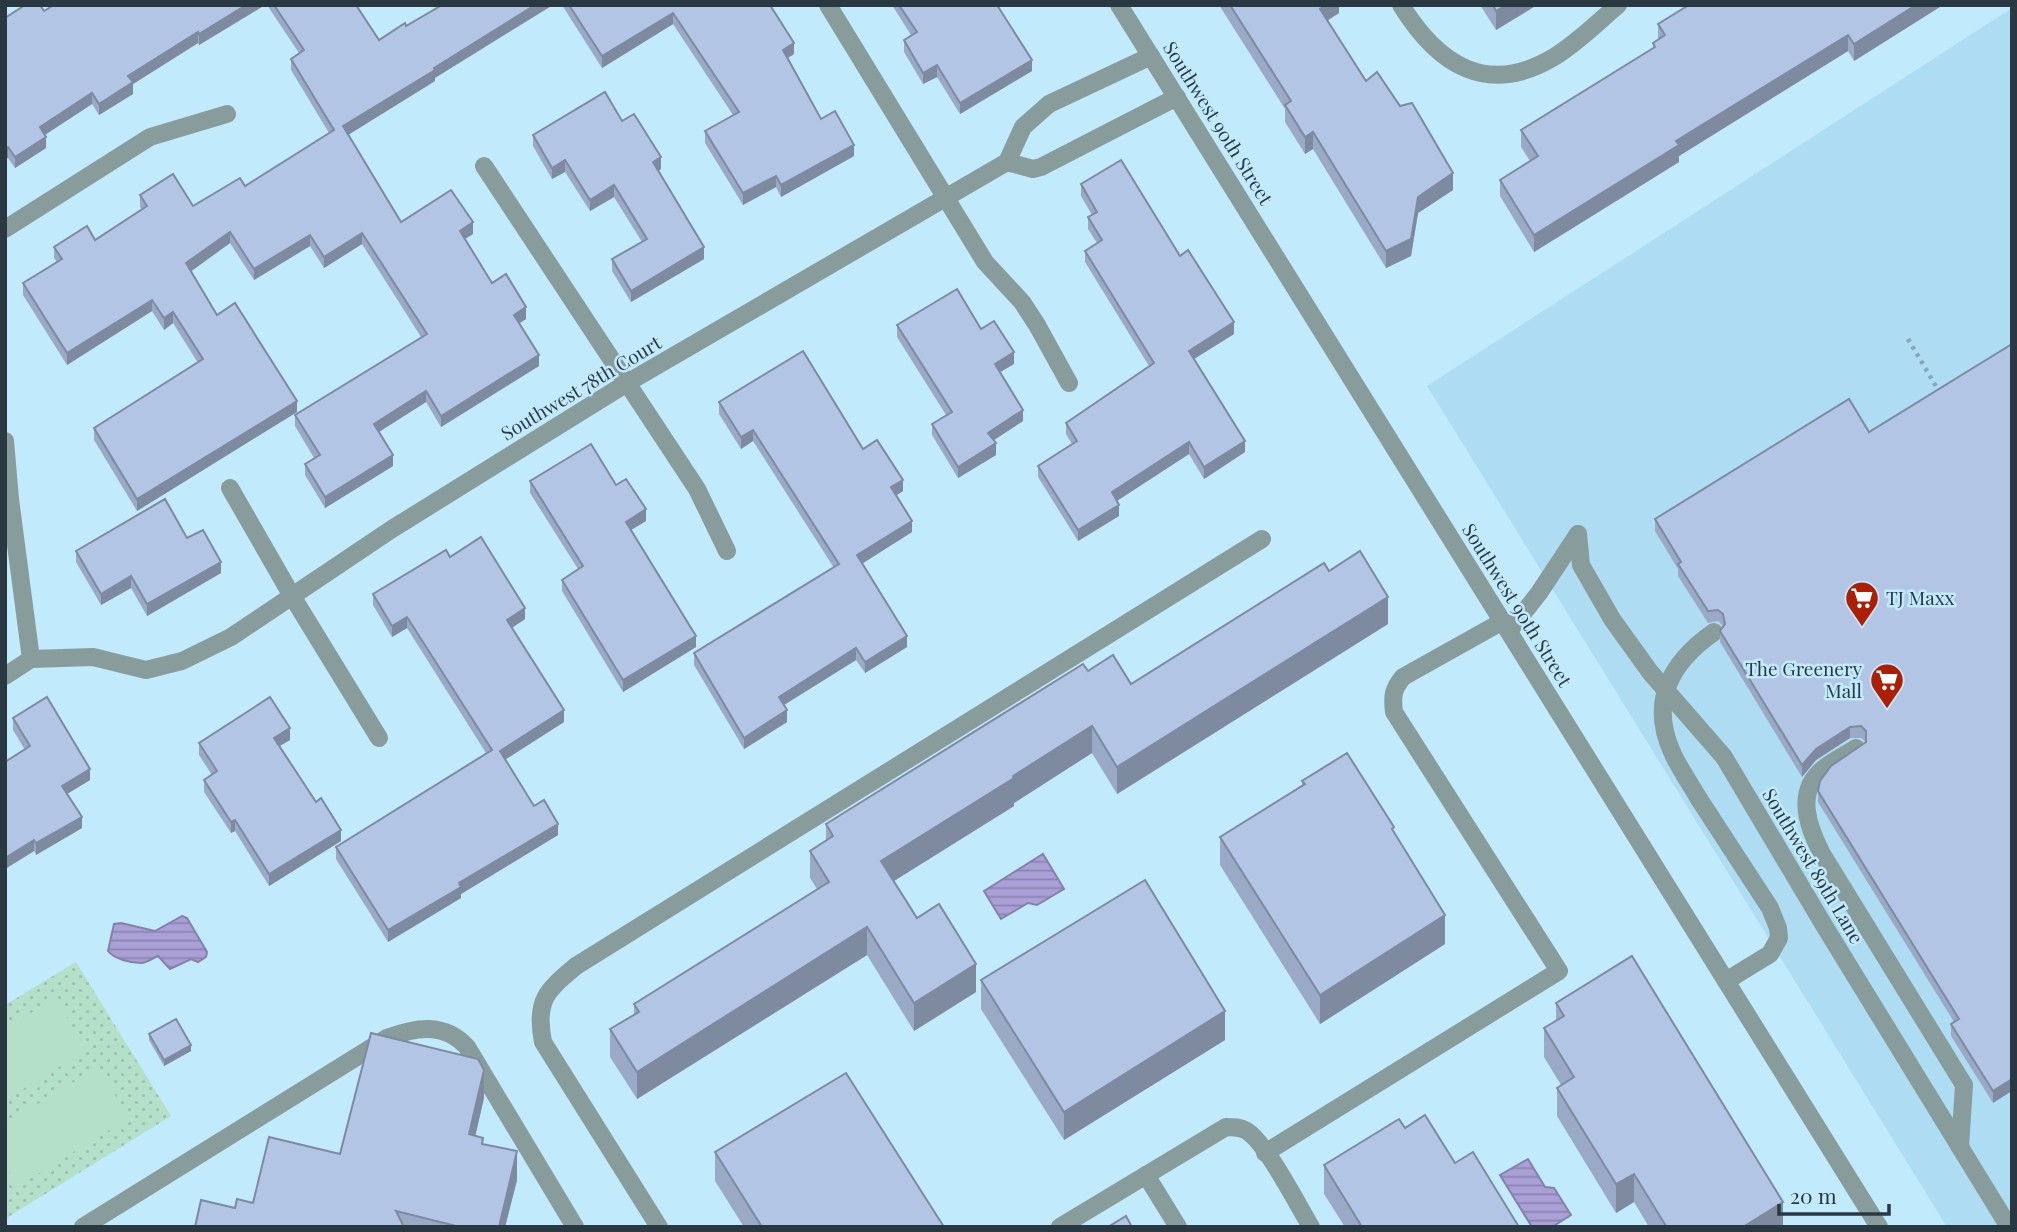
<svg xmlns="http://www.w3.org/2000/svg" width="2017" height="1232" font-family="'Playfair Display',serif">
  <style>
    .built { fill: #aedcf3 }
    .grass { fill: url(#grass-dots) }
    .garden { fill: #b4dfc9 }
    .water { fill: url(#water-rules); stroke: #8481a9; stroke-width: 2 }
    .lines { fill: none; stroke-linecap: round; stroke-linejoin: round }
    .path { stroke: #88a7b6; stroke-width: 4.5; stroke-dasharray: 3.5 5; stroke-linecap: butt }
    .service { stroke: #899c9c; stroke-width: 18 }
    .minor { stroke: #899c9c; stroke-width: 18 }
    .service-bridge { stroke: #899c9c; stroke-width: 18 }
    .wall { fill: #9aa9c5 }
    .shaded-wall { fill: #7d8aa0 }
    .building { fill: #b3c5e5; stroke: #7d8aa0; stroke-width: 2 }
    .labels { text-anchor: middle; stroke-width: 5; stroke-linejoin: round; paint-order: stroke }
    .street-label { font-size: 19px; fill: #2a3941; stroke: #c2eafd }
    .poi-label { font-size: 19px; fill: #2a3941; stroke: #c2eafd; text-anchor: start }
  </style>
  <defs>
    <pattern id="grass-dots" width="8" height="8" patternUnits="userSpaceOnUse" patternTransform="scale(1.75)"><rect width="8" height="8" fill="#b4dfc9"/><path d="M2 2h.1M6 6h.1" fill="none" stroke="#9bc0ae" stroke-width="1.8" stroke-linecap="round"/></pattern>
    <pattern id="water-rules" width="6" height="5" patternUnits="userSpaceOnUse" patternTransform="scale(1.75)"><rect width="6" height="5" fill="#aba0d6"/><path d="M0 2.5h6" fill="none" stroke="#8b83af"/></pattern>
  </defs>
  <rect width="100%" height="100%" fill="#c2eafd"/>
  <path class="built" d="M2012,8V1216L1994,1227H1947L1427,386Z"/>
  <path class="grass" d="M76,962L171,1116L5,1219V1005Z"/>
  <g class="garden">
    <path d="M55,998L87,1050L5,1100V1029Z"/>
    <path d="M98,1067L129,1118L18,1186L5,1166V1124Z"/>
  </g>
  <g class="water">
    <path d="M1043,854L1064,889L1037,905L1028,903L1001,919L984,891Z"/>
    <path d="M182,916L187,918L207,952L206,957L198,962L191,959L170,969L158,956C153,958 147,963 141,963C131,963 114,959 108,951L114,924L121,923L155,931Z"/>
    <path d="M1528,1159L1545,1187L1554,1188L1571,1215L1552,1227H1532L1500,1175Z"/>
  </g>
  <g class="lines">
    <path class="path" d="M1908,339L1940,393"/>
    <g class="service">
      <path d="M1578,534L1581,565L1612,619L1650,672L1724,757L1825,927L2009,1227"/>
      <path d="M1509,631L1539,593L1578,534"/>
      <path d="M1856,748C1845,755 1833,761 1823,769C1795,792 1808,827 1822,854L1964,1085L1960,1147"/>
      <path d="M1699,799L1770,908L1778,928L1779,938L1770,954L1726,981"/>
    </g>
    <g class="minor">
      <path d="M828,5L985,262L1022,302L1037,325L1069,383"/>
      <path d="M1119,5L1879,1227"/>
      <path d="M1401,5C1438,65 1487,97 1554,57C1577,43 1598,22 1618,5"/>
      <path d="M1007,162L1033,169L1041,167L1177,97"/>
      <path d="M484,166L697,489L727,551"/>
      <path d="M5,229L150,137L227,114"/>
      <path d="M5,441L10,499L31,659"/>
      <path d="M230,488L292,596L379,738"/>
      <path d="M5,676L31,659L93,657L146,670L182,661L231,637L392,529L627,383L1007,162L1023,127L1049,104L1151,56"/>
      <path d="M1265,1153L1559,971L1394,712C1392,696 1393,689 1403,677L1503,621"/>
      <path d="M1146,1175L1178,1227"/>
      <path d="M83,1227L387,1038C416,1027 444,1022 467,1047L575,1227"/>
      <path d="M659,1227L543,1042C535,1001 546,991 576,966L1262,539"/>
      <path d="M1060,1227L1226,1127C1234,1127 1240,1127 1247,1131C1266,1143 1298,1205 1311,1227"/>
    </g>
    <path class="service-bridge" d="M1699,799C1690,783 1679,768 1672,752C1649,701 1671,662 1714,632"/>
  </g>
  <g class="wall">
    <path d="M265,5L199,45L198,43L133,84V94L99,115L92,104L45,135L46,148L15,168L8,158L5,18L44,11Z"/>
    <path d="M267,5H356L379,40L435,78V81L348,135L401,222L473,234L465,239L492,283L526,319L519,323L539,366L441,427L426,402L379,432L393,466L325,508L305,475V464L314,458L295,426V415L421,337L362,244L324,268L310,246L254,280L230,243L191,271L217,315L297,412L137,511L94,440V428L198,363L173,323L164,330L152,311L67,365L23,295V283L57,262L54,258V247L95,240L142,209L140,207V195L193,206L245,186L329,133L291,70V59L299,53Z"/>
    <path d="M562,5H770L794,54L788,58L821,119L854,156L781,197L776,187L743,205L705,143V131L733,115L673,24L602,68Z"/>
    <path d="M892,5H997L1032,71L960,114L937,77L923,84L904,52V40L911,35Z"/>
    <path d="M1219,5H1339V13L1327,21L1366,81L1453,190L1418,213L1411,256L1386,268L1313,149L1305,154L1285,122V109Z"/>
    <path d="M1480,5H1537L1496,30Z"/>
    <path d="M1689,5H1943L1854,61L1848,51L1679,156V162L1534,252L1500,196V180L1530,161L1521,147V130L1653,49V43L1658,40V24Z"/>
    <path d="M622,121L661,169L658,171L704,259L631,302L612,271V259L642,242L614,197L590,211L565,172L552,179L533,146V135Z"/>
    <path d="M1081,184L1180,256L1234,334L1194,359L1245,452L1204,479L1189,454L1117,501L1119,516L1078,541L1038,477V466L1072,444L1066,434V423L1149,366L1085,262V251L1097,243L1088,229V217L1092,215L1081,196Z"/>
    <path d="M897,325L981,329L1014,364L1000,372L1023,421L994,440L996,455L958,478L932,435V424L946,415L897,337Z"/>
    <path d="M2012,344L1993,1103L1951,1036V1024L1954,1022L1818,802V791L1866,742L1861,738H1850L1816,760L1802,777L1720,642V631L1723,626L1718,621L1708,623L1678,576V569L1655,531V519L1869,432Z"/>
    <path d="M719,402L863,449L903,491L896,495L912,532L862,563L907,647L865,673L856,660L784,705L787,722L744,749L694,665V653L834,568L753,441L741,449L719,414Z"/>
    <path d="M530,481L616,485L646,521L631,530L696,647L623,692L562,591V580L578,569L530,493Z"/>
    <path d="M76,551L221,573L147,616L131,588L101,605L76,562Z"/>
    <path d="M450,557L525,619L512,628L564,722L505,759L534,806L558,835L461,894V898L388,942L336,859V847L486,753L407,628L392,637L373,605V594Z"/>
    <path d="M1329,571L1388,624L1117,794L1092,753L1014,803V806L894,881L917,918L976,992L914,1031L867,955L637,1099L610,1057V1029L634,1015V1004L817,889L810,878V851L826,840V824L1088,671L1131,684Z"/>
    <path d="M13,718L90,780L67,794L82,828L36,855L34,851L5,869V762L25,750L13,730Z"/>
    <path d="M290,740L280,746L341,841L269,886L235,831L231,833L204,792V780L212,775L199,755V743Z"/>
    <path d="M1302,781L1394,834L1445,944L1320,1024L1220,865V837L1302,785Z"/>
    <path d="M981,980L1225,1040L1064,1140L981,1009Z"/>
    <path d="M1556,1003L1783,1227H1649L1634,1202L1616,1213L1557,1116V1088L1561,1085L1544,1057V1028L1556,1020Z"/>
    <path d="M149,1034L191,1051L164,1066L149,1040Z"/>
    <path d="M484,1098L475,1136L517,1180L505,1227H195L235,1208L253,1203L340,1154Z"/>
    <path d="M1405,1128L1455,1163L1519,1227H1345L1324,1194V1165Z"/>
    <path d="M715,1152L944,1227H744L715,1181Z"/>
  </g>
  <g class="shaded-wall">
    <path d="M246,5H265L199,45V34Z"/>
    <path d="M535,5H553L435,78V81L343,138V126L434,68Z"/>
    <path d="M1325,5H1339V13L1320,25V9Z"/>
    <path d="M1506,5H1537L1496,30V11Z"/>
    <path d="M1916,5H1943L1854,61V44Z"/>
    <path d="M673,13V24L602,68V56Z"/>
    <path d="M198,32V43L133,84V94L99,115V104L128,76Z"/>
    <path d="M1848,35V51L1679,156V162L1534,252V235L1676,141Z"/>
    <path d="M794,43V54L783,61V50Z"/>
    <path d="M1032,60V71L960,114V103Z"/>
    <path d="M937,65V77L923,84V73Z"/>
    <path d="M92,93V104L40,138V127Z"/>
    <path d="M1313,132V149L1305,154V137Z"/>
    <path d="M46,137V148L15,168V157Z"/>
    <path d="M854,145V156L781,197V185Z"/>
    <path d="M8,147V158L5,160V149Z"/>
    <path d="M661,157V169L653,174V162Z"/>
    <path d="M565,160V172L552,179V168Z"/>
    <path d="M1453,173V190L1418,213L1411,256L1386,268V251L1418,197Z"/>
    <path d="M776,176V187L743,205V193Z"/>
    <path d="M614,185V197L590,211V200Z"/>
    <path d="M473,222V234L460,242V231Z"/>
    <path d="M230,232V243L186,275V263Z"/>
    <path d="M362,233V244L324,268V257Z"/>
    <path d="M310,235V246L254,280V269Z"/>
    <path d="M704,247V259L631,302V291Z"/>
    <path d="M152,300V311L67,365V353Z"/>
    <path d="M526,307V319L514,327V315Z"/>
    <path d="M173,312V323L164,330V318Z"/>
    <path d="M1234,322V334L1189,362V351Z"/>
    <path d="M1014,352V364L995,375V364Z"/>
    <path d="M539,355V366L441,427V416Z"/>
    <path d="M426,391V402L374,435V424Z"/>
    <path d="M297,401V412L137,511V499Z"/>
    <path d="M1023,410V421L988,444V433Z"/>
    <path d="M753,430V441L741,449V437Z"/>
    <path d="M1245,441V452L1204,479V467Z"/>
    <path d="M1189,442V454L1112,504V492Z"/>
    <path d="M996,443V455L958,478V467Z"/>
    <path d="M393,455V466L325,508V497Z"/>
    <path d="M903,480V491L891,499V487Z"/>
    <path d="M1119,505V516L1078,541V530Z"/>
    <path d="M646,509V521L626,533V522Z"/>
    <path d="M912,521V532L857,567V555Z"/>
    <path d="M221,562V573L147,616V604Z"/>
    <path d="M131,576V588L101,605V594Z"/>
    <path d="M1388,597V624L1117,794V767Z"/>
    <path d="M525,608V619L507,631V620Z"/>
    <path d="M407,617V628L392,637V626Z"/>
    <path d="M696,636V647L623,692V680Z"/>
    <path d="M907,636V647L865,673V662Z"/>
    <path d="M856,648V660L779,708V697Z"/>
    <path d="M564,710V722L500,763V751Z"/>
    <path d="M787,710V722L744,749V738Z"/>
    <path d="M1092,726V753L1014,803V806L881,889V861Z"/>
    <path d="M1850,727V738L1816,760L1802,777V765L1816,749Z"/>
    <path d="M290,728V740L274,749V738Z"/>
    <path d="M90,769V780L62,797V786Z"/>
    <path d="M82,817V828L36,855V843Z"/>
    <path d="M235,820V831L231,833V822Z"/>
    <path d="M558,824V835L461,894V898L388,942V930L459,883Z"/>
    <path d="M341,830V841L269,886V874Z"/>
    <path d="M34,840V851L5,869V858Z"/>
    <path d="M1445,915V944L1320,1024V995Z"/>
    <path d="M867,927V955L637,1099V1072Z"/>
    <path d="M976,964V992L914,1031V1003Z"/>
    <path d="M1225,1011V1040L1064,1140V1112Z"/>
    <path d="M191,1045V1051L164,1066V1060Z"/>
    <path d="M484,1070V1098L469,1163V1134Z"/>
    <path d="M2012,1079V1091L1993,1103V1091Z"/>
    <path d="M517,1151V1180L505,1227H499Z"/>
    <path d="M1634,1174V1202L1616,1213V1184Z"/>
    <path d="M1783,1202V1227H1743Z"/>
  </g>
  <g class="building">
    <path d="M25,5H40L44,11L54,5H246L199,34L198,32L128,76L133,82L99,104L92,93L40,127L46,137L15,157L8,147L5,149V18Z"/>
    <path d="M274,5H356L379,40L405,23L406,26L442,5H535L434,68L435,70L343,126L401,222L451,190L473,222L460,231L492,283L506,274L526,307L514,315L539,355L441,416L426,391L374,424L393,455L325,497L305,464L320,455L295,415L427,334L362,233L324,257L310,235L254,269L230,232L186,263L217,315L235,303L297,401L137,499L94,428L203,359L173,312L164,318L152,300L67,353L23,283L62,259L54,247L87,226L95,240L147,206L140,195L173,174L193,206L240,178L245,186L334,130L291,59L304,50Z"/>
    <path d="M569,5H770L794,43L783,50L821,119L835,111L854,145L781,185L776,176L743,193L705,131L739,112L673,13L602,56Z"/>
    <path d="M899,5H997L1032,60L960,103L937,65L923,73L904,40L917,32Z"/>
    <path d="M1230,5H1325L1320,9L1366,81L1377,72L1400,106L1412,103L1453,173L1418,197L1411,239L1386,251L1313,132L1305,137L1285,105L1291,101Z"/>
    <path d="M1493,5H1506L1496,11Z"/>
    <path d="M1689,5H1916L1854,44L1848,35L1676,141L1679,145L1534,235L1500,180L1538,156L1521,130L1655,47L1653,43L1665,35L1658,24Z"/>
    <path d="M605,92L622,121L634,114L661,157L653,162L704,247L631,291L612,259L647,239L614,185L590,200L565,160L552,168L533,135Z"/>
    <path d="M1121,160L1180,256L1188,250L1234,322L1189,351L1245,441L1204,467L1189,442L1112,492L1119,505L1078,530L1038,466L1077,441L1066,423L1154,363L1085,251L1102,240L1088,217L1097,212L1081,184Z"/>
    <path d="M957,289L981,329L994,321L1014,352L995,364L1023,410L988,433L996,443L958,467L932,424L952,412L897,325Z"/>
    <path d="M2012,344V1079L1993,1091L1951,1024L1959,1019L1818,791L1820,781L1831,766L1866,742V731L1861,726L1850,727L1816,749L1802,765L1720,631L1725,624L1723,614L1718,610L1708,611L1678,564L1681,562L1655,519L1849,399L1869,432Z"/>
    <path d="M803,351L863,449L877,440L903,480L891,487L912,521L857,555L907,636L865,662L856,648L779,697L787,710L744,738L694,653L839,564L753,430L741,437L719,402Z"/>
    <path d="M591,444L616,485L626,479L646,509L626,522L696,636L623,680L562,580L583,566L530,481Z"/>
    <path d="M165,499L187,538L203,530L221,562L147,604L131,576L101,594L76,551Z"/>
    <path d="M481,537L525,608L507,620L564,710L500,751L534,806L544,800L558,824L459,883L461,887L388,930L336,847L492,750L407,617L392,626L373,594L446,550L450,557Z"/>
    <path d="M1360,551L1388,597L1117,767L1092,726L1013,776L1014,778L881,861L917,918L939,904L976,964L914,1003L867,927L637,1072L610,1029L639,1012L634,1004L829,882L810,851L833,836L826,824L1083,664L1088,671L1113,655L1131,684L1324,563L1329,571Z"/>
    <path d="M47,697L90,769L62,786L82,817L36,843L34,840L5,858V762L30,746L13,718Z"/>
    <path d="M270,697L290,728L274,738L316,802L321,798L341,830L269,874L235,820L231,822L204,780L217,771L199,743Z"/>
    <path d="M1347,753L1394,827L1392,829L1445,915L1320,995L1220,837L1305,784L1302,781Z"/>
    <path d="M1145,880L1225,1011L1064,1112L981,980Z"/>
    <path d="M1632,956L1783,1202L1743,1227H1665L1666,1226L1634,1174L1616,1184L1557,1088L1574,1077L1544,1028L1564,1016L1556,1003Z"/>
    <path d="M176,1019L191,1045L164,1060L149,1034Z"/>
    <path d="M371,1033L478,1059L484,1070L469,1134L483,1138L482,1144L517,1151L499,1227H460L396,1211L404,1227H195L201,1200L235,1208L237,1199L253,1203L269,1137L340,1154Z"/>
    <path d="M846,1073L944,1227H762L715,1152Z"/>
    <path d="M1425,1115L1455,1163L1473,1152L1519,1227H1362L1324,1165L1399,1119L1405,1128Z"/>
    <path d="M1126,1216L1132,1227H1108Z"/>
  </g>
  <defs>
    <g id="supermarket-pin" transform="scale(1.75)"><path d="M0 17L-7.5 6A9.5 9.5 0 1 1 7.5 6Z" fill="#ad1f05" stroke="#c2eafd"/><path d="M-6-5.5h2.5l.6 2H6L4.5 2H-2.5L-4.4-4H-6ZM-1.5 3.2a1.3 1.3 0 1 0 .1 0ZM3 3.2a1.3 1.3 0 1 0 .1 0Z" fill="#fff"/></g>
  </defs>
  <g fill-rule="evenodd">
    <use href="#supermarket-pin" x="1862" y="598"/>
    <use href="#supermarket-pin" x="1887" y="680"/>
  </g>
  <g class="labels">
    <g class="street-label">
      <text transform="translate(1218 123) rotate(58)" y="7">Southwest 90th Street</text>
      <text transform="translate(581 388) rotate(-31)" y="7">Southwest 78th Court</text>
      <text transform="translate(1517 605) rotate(58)" y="7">Southwest 90th Street</text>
      <text transform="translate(1813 866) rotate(59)" y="7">Southwest 89th Lane</text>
    </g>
    <g class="poi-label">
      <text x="1886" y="605">TJ Maxx</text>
      <text x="1862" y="676" text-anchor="end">The Greenery<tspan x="1862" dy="22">Mall</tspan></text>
    </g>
  </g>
  <rect width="2017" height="1232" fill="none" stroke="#2a3941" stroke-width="14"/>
  <path d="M1779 1204v10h110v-10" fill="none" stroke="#2a3941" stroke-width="3.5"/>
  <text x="1790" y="1204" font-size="21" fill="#2a3941" stroke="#c2eafd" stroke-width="5" paint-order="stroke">20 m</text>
</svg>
